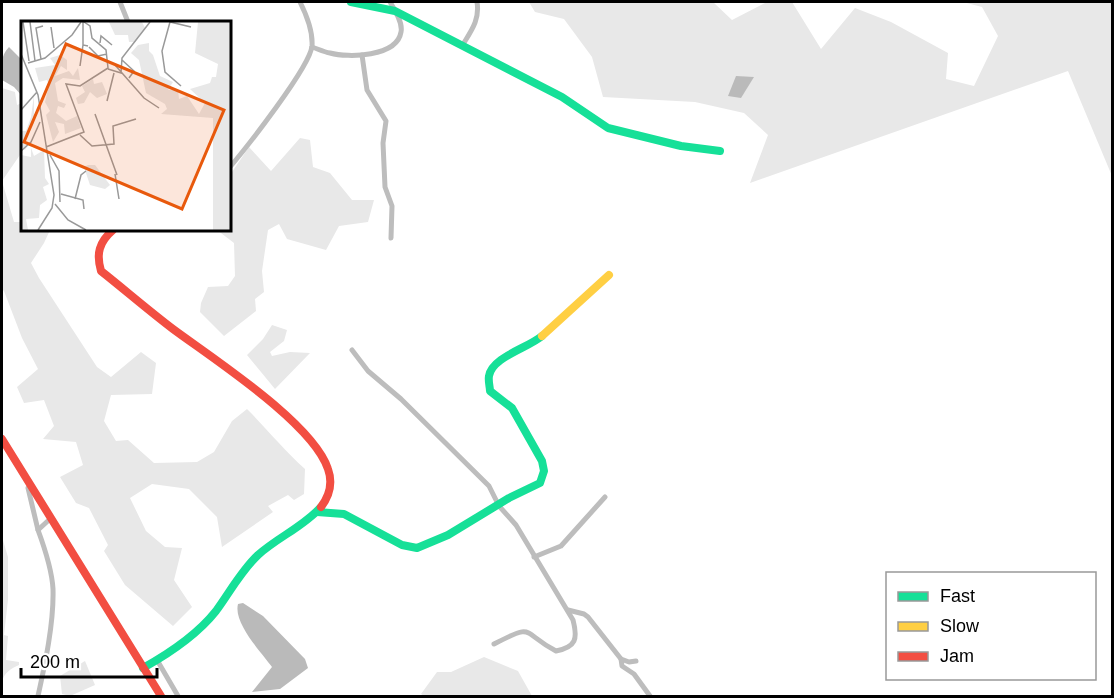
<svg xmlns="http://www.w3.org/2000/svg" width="1114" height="698" font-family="Arial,sans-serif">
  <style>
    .green { fill: #e8e8e8 }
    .water { fill: #bababa }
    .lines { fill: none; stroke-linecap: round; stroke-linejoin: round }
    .street { stroke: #bdbdbd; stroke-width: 5 }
    .fast { stroke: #16e098; stroke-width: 8 }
    .slow { stroke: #ffcf43; stroke-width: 8 }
    .jam { stroke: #f24e42; stroke-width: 8 }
    .inset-road { fill: none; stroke: #999; stroke-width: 1.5 }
    .view { fill: #e8590c; fill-opacity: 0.15; stroke: #e8590c; stroke-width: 3 }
    .inset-edge { fill: none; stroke: #000; stroke-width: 3 }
  </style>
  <rect width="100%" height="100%" fill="#fff"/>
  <g class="green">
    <path d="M529,2H713L732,20L767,2H792L821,49L855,8L891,22L948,53L946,79L974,86L998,36L982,7L963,2H1112V176L1068,71L750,183L768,135L744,113L695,102L603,97L592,57L564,19L535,12Z"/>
    <path d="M2,88L15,92L17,105L22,103V152L2,181L14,222H22V230H50L44,243L31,263L39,278L97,367L111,377L141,352L156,363L152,394L111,395L104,421L116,441L128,440L154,463L197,462L214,452L232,421L247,409C267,429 284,450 305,469L304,494L294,500L288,495L268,506L273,512L222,547L217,517L189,489L152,484L130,498L146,531L165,547L182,548L174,580L192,607L173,626L125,585L104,551L108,545L89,508L76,503L60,477L83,465L76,442L43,439L54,426L44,400L24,403L17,387L38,369L22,338L4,291L2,289Z"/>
    <path d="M300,138L310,140L313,167L330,173L352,200H374L368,222L339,226L326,250L287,239L279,224L268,230L262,271L264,292L255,299L256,311L224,336L200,312L201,303L208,287L228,286L235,276L234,243L217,230H230V175L249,147L271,171Z"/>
    <path d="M272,325L287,330L284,341L270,352L272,356L290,352L310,353L275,389L247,355L263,339Z"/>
    <path d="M2,537L8,557V600L4,635L8,636L6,660L19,662V665C10,669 4,673 2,682Z"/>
    <path d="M484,657L518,671L532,696H424L421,694L437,672H451Z"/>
    <path d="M85,661L95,685L70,696L62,694L60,676Z"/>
  </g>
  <g class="water">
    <path d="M9,47L22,60V96L14,87L2,80C1,68 0,56 9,47Z"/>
    <path d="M736,76L754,77L741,98L728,96Z"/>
    <path d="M243,603L263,616L305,659L308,668L280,689L252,692L272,667C262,653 233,623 238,604Z"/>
  </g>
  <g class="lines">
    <g class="street">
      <path d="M120,2L128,22"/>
      <path d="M462,46C471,31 480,20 477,2"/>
      <path d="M312,47C318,49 324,52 330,53C348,58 397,57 401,32C403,23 395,10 390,2"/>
      <path d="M362,55L367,90L386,121L383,143L385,187L392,206L391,238"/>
      <path d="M230,167C246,148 310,67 312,46C313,32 306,14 300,2"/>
      <path d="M352,350L368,371L401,399L489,486L499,506L516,525L573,620C578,639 576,647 556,651C521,633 536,622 494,644"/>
      <path d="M28,488L38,530"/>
      <path d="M534,557L561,546L605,497"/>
      <path d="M568,610L584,614L588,617L621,659L629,662L636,661"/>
      <path d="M621,659L622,666L634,674L650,696"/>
      <path d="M157,660L178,696"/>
      <path d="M38,696C45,664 54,623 53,589C52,570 45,549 38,530L51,518"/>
    </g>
    <g class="fast">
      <path d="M351,2L395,11L562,97L608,128L681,146L720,151"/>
      <path d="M317,512L344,514L402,545L417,548L448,535L509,498L540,483L544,471L542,461L512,408L490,391C490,387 488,381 489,376C492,357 528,348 542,336"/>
      <path d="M143,668C170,653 197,635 216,611C230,592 241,571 258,555C278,537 303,527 321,507"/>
    </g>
    <path class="slow" d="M542,336L609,275"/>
    <g class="jam">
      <path d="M113,230C99,242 96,254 101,271C125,290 148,310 173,329C212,358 313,423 328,469C333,483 330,495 321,507"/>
      <path d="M2,439L161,696"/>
    </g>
  </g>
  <g transform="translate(21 21)">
    <rect width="210" height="210" fill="#fff"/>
    <path d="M88,1H121L124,7L114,21H108L107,14H94ZM177,1H210V209H192V97L140,93L146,88L144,83L125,72L118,39L110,32L117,24L128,22V30L132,34L139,55L152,61L147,69L157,68L158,78L166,75L178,93L184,82L169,68L189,62L191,56H195L197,43L174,32ZM39,34L46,39V49L40,45L34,55L48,50L52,55L57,47L59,59L42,57L34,62L37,80L45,83L43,87L37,85L35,92L45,100L56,95L60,107L44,113L43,103L34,101L38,111L32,121L25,94L29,90L24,81L28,64L26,59L18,61L14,47L34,44L29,37ZM72,58L73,63L81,61L86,73L76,77L69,71L63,82L57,83L55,77L64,71L61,65ZM13,74V102L3,121L7,124L4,129L0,125V110H5L10,96ZM10,127L13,135L23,129L24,157L28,163L22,166L26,179L19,184L18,197L5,198L7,209H0V134L10,136ZM67,144H74L89,164L84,168L69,164L63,146Z" fill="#e8e8e8"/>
    <path class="inset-road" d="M2,1L8,40M9,1L14,40M62,1V24L67,25M30,6L33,27M79,22L80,15L91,24M68,26L77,35L86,33M0,33L17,74L33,174L31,187L17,209M20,38L15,7L22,5M101,39L113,50L108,57M7,42L24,37L51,14L60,1M94,44L123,77L138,87M59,45L62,24M87,48L100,52L101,37L129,1M160,65L144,51L141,30L149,1L170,6M86,80L93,52M0,89L16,71M74,93L96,154M59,114L71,125L93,123L92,105L115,98M25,126L63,111L45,63L59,65L87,47L85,29L71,17L69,5L63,1M0,130L10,121L19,101M29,134L38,150L39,181M94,153L98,178M40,173L62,179L63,188M54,178L60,154L65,150M34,183L47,199L65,209"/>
    <path class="view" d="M45,23L203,89L161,188L3,121Z"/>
    <rect width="210" height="210" class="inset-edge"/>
  </g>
  <rect width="1114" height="698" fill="none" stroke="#000000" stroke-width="6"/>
  <rect x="886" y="572" width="210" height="108" fill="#ffffff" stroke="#999999" stroke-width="1.5"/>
  <rect x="898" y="592" width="30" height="9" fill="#16e098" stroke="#999999" stroke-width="1.5"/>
  <text x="940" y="602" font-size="18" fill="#000000">Fast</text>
  <rect x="898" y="622" width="30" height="9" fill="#ffcf43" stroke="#999999" stroke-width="1.5"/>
  <text x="940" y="632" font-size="18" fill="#000000">Slow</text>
  <rect x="898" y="652" width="30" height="9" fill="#f24e42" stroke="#999999" stroke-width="1.5"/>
  <text x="940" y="662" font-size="18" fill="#000000">Jam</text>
  <path d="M21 668v9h136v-9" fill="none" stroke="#000000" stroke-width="3"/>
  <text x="30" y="668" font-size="18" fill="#000000" stroke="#ffffff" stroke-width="4.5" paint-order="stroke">200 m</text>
</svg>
